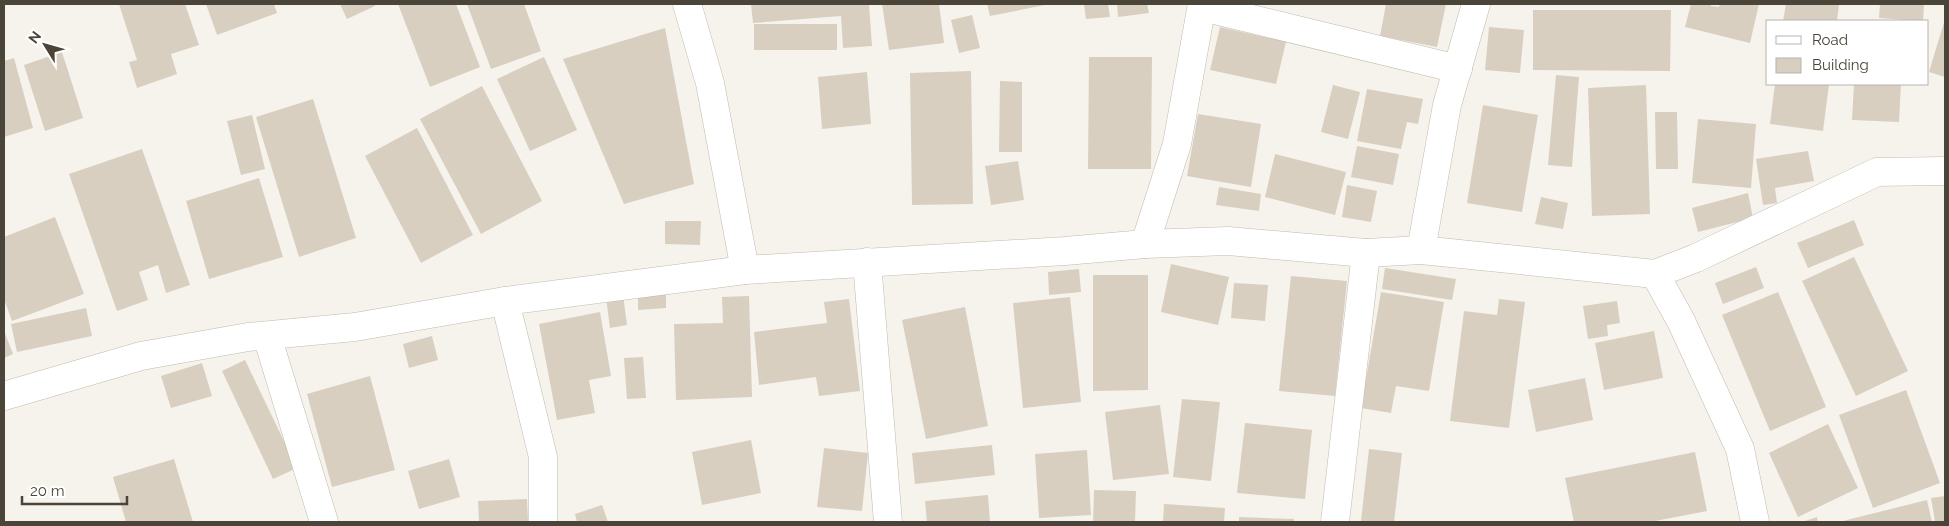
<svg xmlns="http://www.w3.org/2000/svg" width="1949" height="526" font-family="Raleway,sans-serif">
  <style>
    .building { fill: #d8cfc1 }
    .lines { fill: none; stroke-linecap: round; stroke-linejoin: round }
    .minor-casing { stroke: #c2bbae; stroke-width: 29 }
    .minor { stroke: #fff; stroke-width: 28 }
  </style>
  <rect width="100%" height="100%" fill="#f6f3ec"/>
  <g class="building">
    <path d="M119,4H185L199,45L171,54L177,74L137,88L129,62L137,60Z"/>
    <path d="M206,4H274L277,13L217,35Z"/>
    <path d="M340,4H374L375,6L347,19Z"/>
    <path d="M398,4H456L480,67L430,87Z"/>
    <path d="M467,4H524L541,51L491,69Z"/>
    <path d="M751,4H869L872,46L843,48L841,16L753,23Z"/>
    <path d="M882,4H939L944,43L889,50Z"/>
    <path d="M987,4H1045V5L990,16Z"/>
    <path d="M1084,4H1108L1110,17L1086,19Z"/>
    <path d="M1117,4H1147L1149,13L1118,17Z"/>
    <path d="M1386,4H1446L1437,47L1380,36Z"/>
    <path d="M1691,4H1711V6L1719,7L1720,4H1759L1750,43L1685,27Z"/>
    <path d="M1786,4H1839L1837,21H1783Z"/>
    <path d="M1880,4H1924L1923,21L1879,18Z"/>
    <path d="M1533,10H1671L1670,71L1533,70Z"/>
    <path d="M972,15L980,48L959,53L951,20Z"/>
    <path d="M1945,19V77L1929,72Z"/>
    <rect x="754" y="24" width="83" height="26"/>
    <path d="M1220,27L1286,42L1276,84L1210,70Z"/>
    <path d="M1489,27L1524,30L1520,73L1485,70Z"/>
    <path d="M665,28L694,184L624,204L563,59Z"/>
    <path d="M62,52L83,118L45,131L24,65Z"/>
    <path d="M544,57L577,130L530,151L497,79Z"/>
    <path d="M1089,57H1152L1151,169H1088Z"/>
    <path d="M14,58L33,128L4,137V61Z"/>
    <path d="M971,71L973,204L912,205L910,73Z"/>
    <path d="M867,72L871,124L822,129L818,77Z"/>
    <path d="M1556,75L1579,77L1572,167L1548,165Z"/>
    <path d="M1000,81L1022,82V152H999Z"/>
    <path d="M1775,84H1829L1823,131L1770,124Z"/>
    <path d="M1854,84H1901L1899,122L1852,120Z"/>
    <path d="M1333,85L1360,92L1348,139L1321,132Z"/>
    <path d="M1646,85L1650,214L1592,216L1588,88Z"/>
    <path d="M482,86L542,201L481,234L420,119Z"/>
    <path d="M1367,89L1423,99L1418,124L1407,122L1401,149L1357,141Z"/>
    <path d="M313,99L356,238L299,257L256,117Z"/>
    <path d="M1483,105L1538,115L1522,212L1467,203Z"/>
    <path d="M1655,112H1677L1678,169H1656Z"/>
    <path d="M1198,114L1261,124L1251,187L1187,176Z"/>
    <path d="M252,115L265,169L241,175L227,121Z"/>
    <path d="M1698,119L1756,124L1751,188L1692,183Z"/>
    <path d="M417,128L473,235L421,263L365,156Z"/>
    <path d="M1357,146L1399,154L1393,185L1351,177Z"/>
    <path d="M142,149L190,285L166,293L158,265L139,272L148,300L117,311L69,174Z"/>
    <path d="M1808,151L1814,181L1775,188L1777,203L1763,205L1756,159Z"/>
    <path d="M1275,154L1346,172L1335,215L1265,197Z"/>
    <path d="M1018,161L1024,200L991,205L985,166Z"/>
    <path d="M259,178L283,257L209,279L186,201Z"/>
    <path d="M1347,185L1377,191L1371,222L1342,217Z"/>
    <path d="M1219,187L1261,194L1259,211L1216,205Z"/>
    <path d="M1748,193L1753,218L1698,232L1692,208Z"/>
    <path d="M1541,197L1568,203L1563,229L1535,224Z"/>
    <path d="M55,217L84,294L12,321L4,299V237Z"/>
    <path d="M1854,220L1864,245L1808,268L1797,243Z"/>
    <path d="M665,221H701L700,245L665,244Z"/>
    <path d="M1854,257L1908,371L1856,396L1802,281Z"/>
    <path d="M1171,264L1229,277L1218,325L1161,312Z"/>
    <path d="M1756,267L1764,288L1723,304L1715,283Z"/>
    <path d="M1385,268L1456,279L1452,300L1382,289Z"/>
    <path d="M1079,269L1081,292L1049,295L1048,272Z"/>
    <path d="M1093,275H1148V390L1093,391Z"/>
    <path d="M1291,276L1347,281L1335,396L1279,391Z"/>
    <path d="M1234,283L1268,285L1265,321L1231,318Z"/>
    <path d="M1381,292L1444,302L1429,391L1396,386L1391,413L1361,408Z"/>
    <path d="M1778,292L1826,407L1770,431L1722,315Z"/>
    <path d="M666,294V308L638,310V295Z"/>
    <path d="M623,295L627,325L610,328L606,297Z"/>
    <path d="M749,296L752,397L676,400L674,324L723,323L722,297Z"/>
    <path d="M1070,297L1081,402L1023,408L1013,303Z"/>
    <path d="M849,299L860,391L819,396L816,377L759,385L754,332L827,323L824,302Z"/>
    <path d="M1499,299L1525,302L1509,428L1450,421L1464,311L1497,315Z"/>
    <path d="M1617,301L1620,323L1607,325L1608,336L1588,339L1583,306Z"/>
    <path d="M965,307L988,426L926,439L902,320Z"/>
    <path d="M86,308L92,336L17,352L11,324Z"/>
    <path d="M600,312L611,376L589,380L595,413L557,420L539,324Z"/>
    <path d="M4,331L13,354L4,358Z"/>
    <path d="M1654,331L1663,378L1604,390L1595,343Z"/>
    <path d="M432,336L438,360L409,368L403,344Z"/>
    <path d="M643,357L646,398L627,399L624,358Z"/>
    <path d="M245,360L297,468L273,479L222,371Z"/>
    <path d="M202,363L212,396L171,408L161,376Z"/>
    <path d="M370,376L395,470L332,487L307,394Z"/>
    <path d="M1585,378L1593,420L1536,432L1528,390Z"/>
    <path d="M1906,390L1940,483L1873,508L1839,415Z"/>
    <path d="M1182,399L1220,402L1211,481L1173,477Z"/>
    <path d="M1160,405L1169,474L1113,480L1105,412Z"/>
    <path d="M1245,423L1312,430L1305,499L1237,493Z"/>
    <path d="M1828,424L1858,488L1798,517L1769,453Z"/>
    <path d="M751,440L761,493L702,505L692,452Z"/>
    <path d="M992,445L995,475L915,484L912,453Z"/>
    <path d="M824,448L868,453L862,511L817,507Z"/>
    <path d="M1369,449L1402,453L1394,522L1361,521Z"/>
    <path d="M1087,450L1091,515L1039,518L1035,454Z"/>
    <path d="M1695,452L1707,511L1650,522H1574L1565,478Z"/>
    <path d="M174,459L193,522H126L113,477Z"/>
    <path d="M449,459L460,497L419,509L408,471Z"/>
    <path d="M1094,490L1136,491L1135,522H1093Z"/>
    <path d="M988,495L990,522H927L925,501Z"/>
    <path d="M1945,496V522H1935L1931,498Z"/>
    <path d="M527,499L528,522H479L478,501Z"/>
    <path d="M1927,500L1932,522H1839Z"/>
    <path d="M1164,504L1225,508L1224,522H1163Z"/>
    <path d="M602,505L608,522H577L575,514Z"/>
    <path d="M1239,517L1294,519V522H1239Z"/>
    <path d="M1817,517L1818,522H1802Z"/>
  </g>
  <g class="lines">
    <g class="minor-casing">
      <g id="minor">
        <path d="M687,4L710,83L745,270"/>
        <path d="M1202,7L1458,69"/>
        <path d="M1145,244L1177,144L1202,4"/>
        <path d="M1421,250L1447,105L1476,4"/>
        <path d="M867,262L888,522"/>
        <path d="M1655,274L1681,321L1740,449L1755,522"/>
        <path d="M505,301L543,457V522"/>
        <path d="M267,336L324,522"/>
        <path d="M4,396L141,356L248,337L355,327L505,301L745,270L1065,251L1145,244L1228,241L1366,253L1421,250L1655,274L1696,258L1877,172L1945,171"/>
        <path d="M1335,522L1366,253"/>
      </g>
    </g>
    <use href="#minor" class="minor"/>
  </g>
  <rect width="1949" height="526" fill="none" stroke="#4b4439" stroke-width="10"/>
  <rect x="1766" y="20" width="162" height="65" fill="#ffffff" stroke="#b7b4b0"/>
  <rect x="1776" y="36" width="25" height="8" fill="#ffffff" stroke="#b7b4b0"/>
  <text x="1812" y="45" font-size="15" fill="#4b4439">Road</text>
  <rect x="1776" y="58" width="25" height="15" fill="#d8cfc1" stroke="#b7b4b0"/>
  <text x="1812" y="70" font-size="15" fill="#4b4439">Building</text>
  <g transform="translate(45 45) rotate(307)" stroke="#ffffff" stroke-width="4" paint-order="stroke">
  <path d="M0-4L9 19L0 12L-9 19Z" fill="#4b4439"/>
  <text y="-8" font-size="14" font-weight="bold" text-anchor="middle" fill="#4b4439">N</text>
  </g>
  <path d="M22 496v8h105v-8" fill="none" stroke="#4b4439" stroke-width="2.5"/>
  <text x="30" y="496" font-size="15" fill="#4b4439" stroke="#ffffff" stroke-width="4" paint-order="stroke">20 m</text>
</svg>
